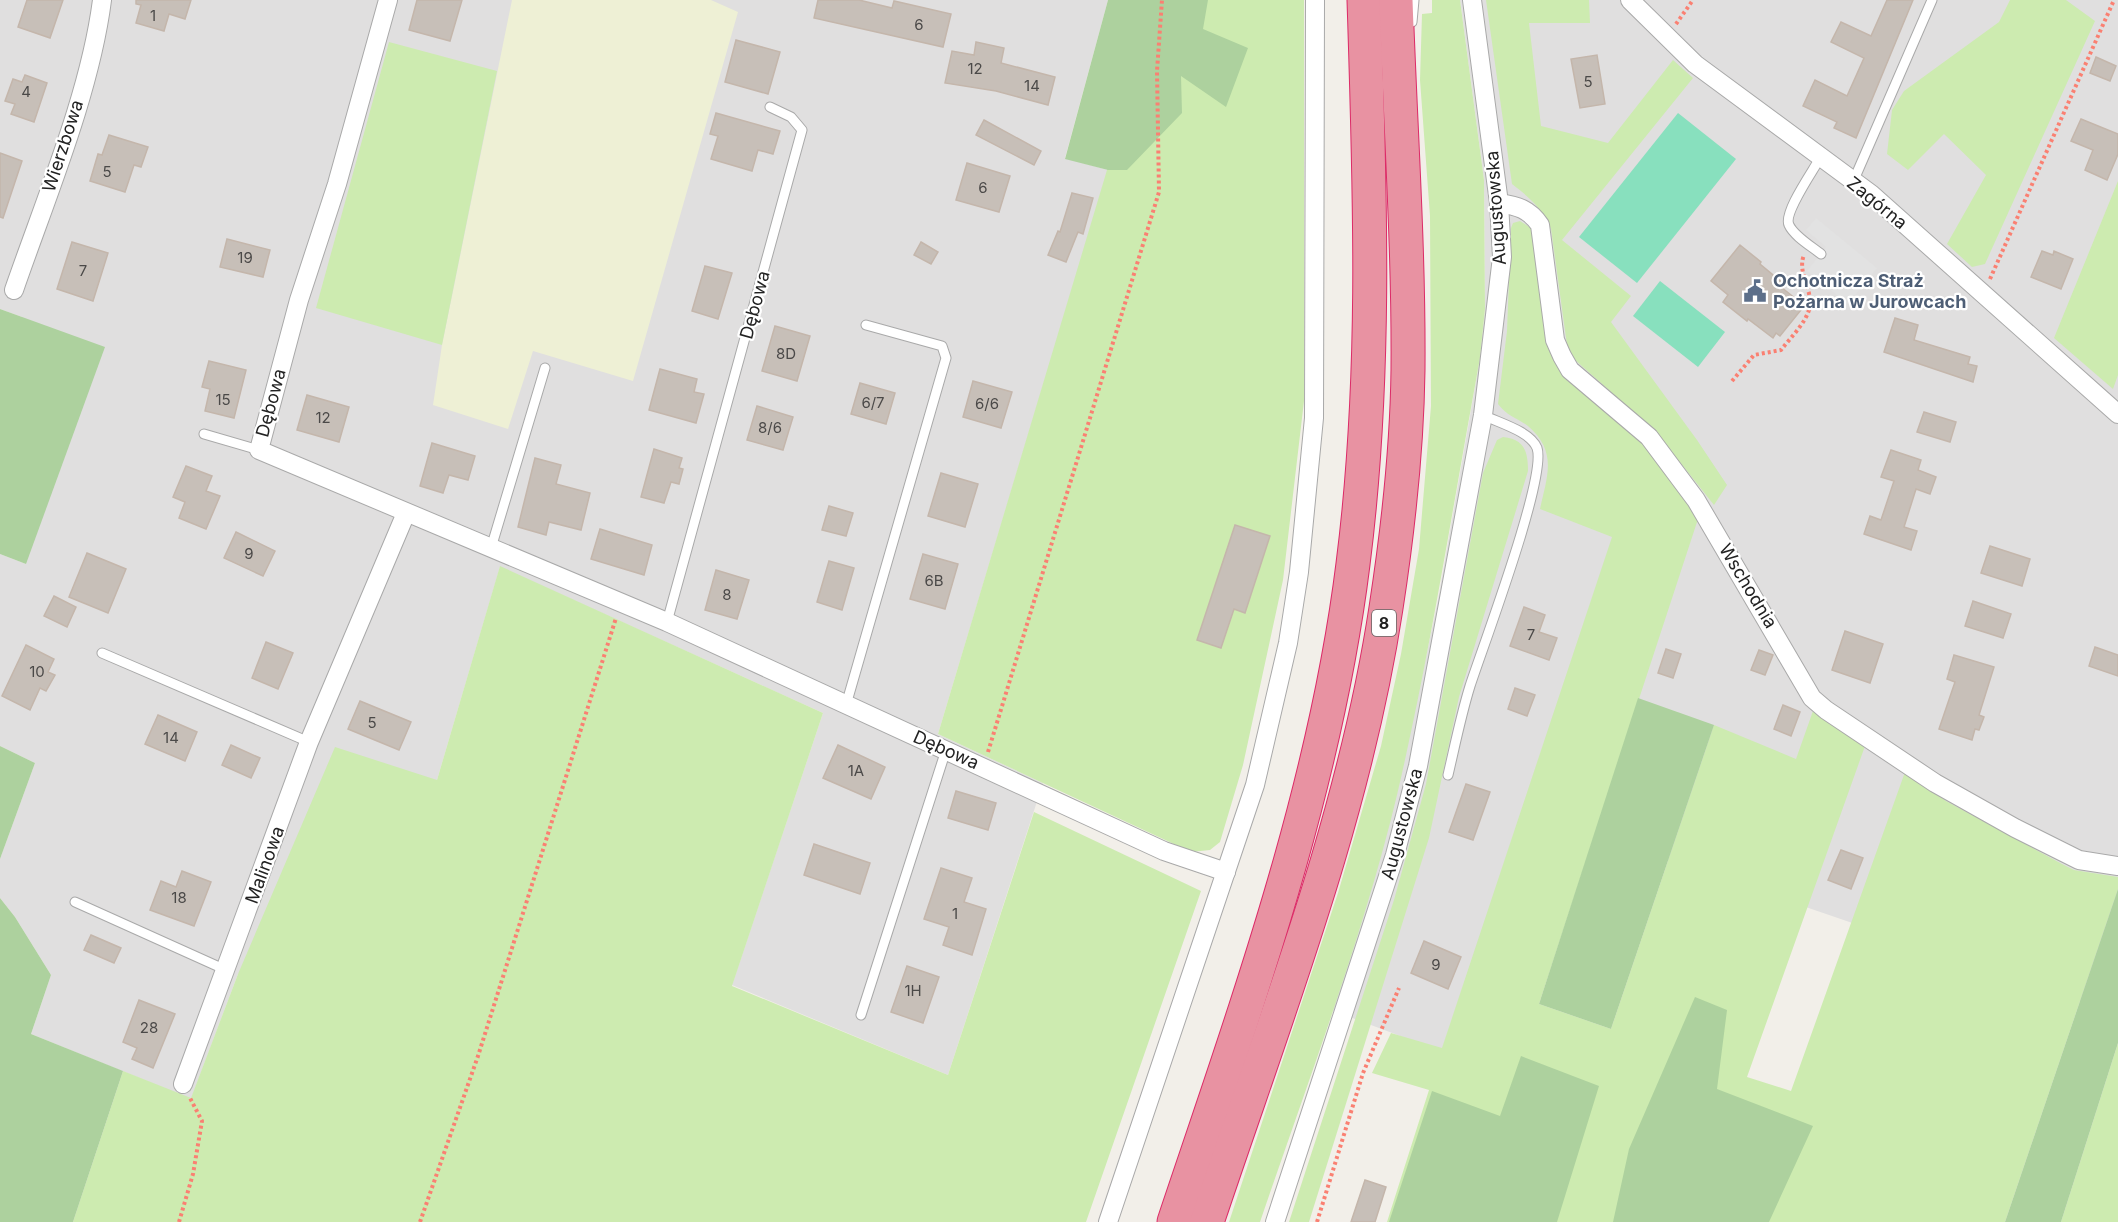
<svg xmlns="http://www.w3.org/2000/svg" width="2118" height="1222" font-family="Inter,sans-serif">
  <style>
    .residential { fill: #e0dfdf }
    .farmland { fill: #eef0d5 }
    .grass { fill: #cdebb0 }
    .forest { fill: #add19e }
    .pitch { fill: #88e0be }
    .parking { fill: #e2e2e2 }
    .building { fill: #c7bfb8; stroke: #c4b6ab; stroke-width: 1.5 }
    .lines { fill: none; stroke-linecap: round; stroke-linejoin: round }
    .lane-casing { stroke: #a9a9a9; stroke-width: 11 }
    .street-casing { stroke: #a9a9a9; stroke-width: 20 }
    .highway-casing { stroke: #dc2a67; stroke-width: 35 }
    .path { stroke: #fa8072; stroke-width: 4; stroke-dasharray: 3 3; stroke-linecap: butt }
    .lane { stroke: #fff; stroke-width: 9 }
    .street { stroke: #fff; stroke-width: 18 }
    .highway { stroke: #e892a2; stroke-width: 33 }
    .labels { text-anchor: middle; stroke-width: 4.5; stroke-linejoin: round; paint-order: stroke }
    .number-label { font-size: 15px; fill: #4b4948 }
    .shield { fill: #fff; stroke: #646464; stroke-width: 1.5 }
    .shield-label { font-size: 16px; font-weight: bold; fill: #222 }
    .street-label { font-size: 18px; fill: #222; stroke: #fff }
    .service-label { font-size: 18px; font-weight: bold; fill: #4e5e75; stroke: #fff; text-anchor: start }
  </style>
  <rect width="100%" height="100%" fill="#f2efe9"/>
  <g class="residential">
    <path d="M0,0H1108L1065,158L1108,170L938,734L1043,783L948,1075L732,985L823,713L500,567L437,780L238,974L191,1099L31,1034L51,975L15,917L0,898V859L35,763L0,746V554L26,564L22,317L0,309Z"/>
    <path d="M1460,0H2118V1014L1537,815L1451,1055L1331,1010L1396,797L1438,600L1480,358L1485,309L1484,180Z"/>
  </g>
  <path class="farmland" d="M512,0H711L738,12L633,381L533,351L508,429L433,405L442,345Z"/>
  <g class="grass">
    <path d="M1108,0H1304V401L1283,580L1243,765L1220,842L1210,850L1191,852L938,734L1107,170Z"/>
    <path d="M1432,0H1460L1484,180L1485,309L1480,358C1453,504 1431,650 1397,795C1362,940 1308,1081 1260,1222H1229L1338,893L1381,746L1401,654L1419,549L1431,406L1430,216L1420,80L1422,14L1432,13Z"/>
    <path d="M1486,0H1589L1590,23H1529L1541,126L1608,143L1673,60L1693,78L1562,240L1631,296L1611,322L1697,440L1727,485L1714,505L1655,431L1575,360L1567,345L1551,229C1542,208 1530,198 1512,184Z"/>
    <path d="M2010,0H2066L2095,21L1985,264L1972,267L1947,244L1986,175L1944,134L1908,170L1887,154L1892,110L1904,91L1999,22Z"/>
    <path d="M389,42L497,71L442,345L316,308Z"/>
    <path d="M2118,181V375L2113,389L2054,338Z"/>
    <path d="M1520,221L1531,228L1546,343C1563,387 1610,407 1641,441C1662,464 1679,493 1698,519L1539,1004L1611,1029L1714,725L1796,759L1813,711L1865,746L1747,1077L1791,1091L1905,772L1946,801L2062,864L2074,870L2118,877V889L2005,1222H1387L1429,1090L1372,1073L1391,1033L1442,1048L1612,537L1540,509C1547,476 1558,452 1528,426C1517,418 1507,416 1498,404L1507,331L1511,228L1513,223Z"/>
    <path d="M1503,437C1524,439 1528,451 1528,471L1459,697L1429,838L1309,1222H1289L1394,900L1426,784L1483,473L1497,440Z"/>
    <path d="M500,566L823,713L732,986L948,1075L1034,812L1201,891L1086,1222H73L123,1071L191,1098L238,974L335,747L437,780Z"/>
    <path d="M2118,1043V1222H2061Z"/>
  </g>
  <g class="forest">
    <path d="M1108,0H1208L1203,29L1248,48L1226,107L1181,76L1182,113L1127,170H1108L1065,159Z"/>
    <path d="M0,309L105,347L26,564L0,554Z"/>
    <path d="M1638,698L1714,725L1611,1029L1539,1004Z"/>
    <path d="M0,746L35,763L0,859Z"/>
    <path d="M2118,889V1043L2061,1222H2005Z"/>
    <path d="M0,898L15,917L51,975L31,1034L123,1071L73,1222H0Z"/>
    <path d="M1695,997L1727,1010L1717,1089L1813,1126L1769,1222H1613L1629,1149Z"/>
    <path d="M1521,1056L1599,1086L1557,1222H1389L1432,1091L1500,1116Z"/>
  </g>
  <g class="pitch">
    <path d="M1678,113L1736,159L1637,283L1579,237Z"/>
    <path d="M1660,281L1725,332L1698,367L1633,316Z"/>
  </g>
  <path class="parking" d="M1816,218L1877,268L1848,304L1807,271L1826,247L1806,230Z"/>
  <g class="building">
    <path d="M27,0H63L50,38L18,27Z"/>
    <path d="M136,0H191L185,19L169,14L164,31L136,23L141,5L136,4Z"/>
    <path d="M417,0H462L450,41L409,30Z"/>
    <path d="M818,0H859L892,8L894,1L951,14L943,47L814,18Z"/>
    <path d="M1887,0H1913L1856,138L1834,128L1837,122L1803,106L1815,80L1847,96L1864,58L1831,42L1841,22L1871,36Z"/>
    <path d="M736,40L780,52L768,94L725,82Z"/>
    <path d="M976,42L1004,48L1001,63L1055,77L1048,105L996,91L945,83L952,51L974,55Z"/>
    <path d="M1597,55L1605,104L1580,108L1571,59Z"/>
    <path d="M2096,57L2116,66L2110,81L2090,73Z"/>
    <path d="M25,75L47,83L34,122L11,114L15,104L5,101L13,79L22,82Z"/>
    <path d="M716,113L780,131L773,154L758,150L752,171L711,159L718,136L710,134Z"/>
    <path d="M2081,119L2118,134V154L2107,180L2085,170L2093,150L2071,141Z"/>
    <path d="M984,120L1041,151L1034,165L976,135Z"/>
    <path d="M109,135L148,147L141,167L134,165L125,192L90,181L98,154L102,155Z"/>
    <path d="M0,153L22,161L3,218L0,217Z"/>
    <path d="M967,163L1010,176L999,212L956,200Z"/>
    <path d="M1072,193L1093,198L1083,234L1078,232L1066,262L1048,255L1058,231L1060,232Z"/>
    <path d="M227,239L270,250L263,277L220,267Z"/>
    <path d="M72,242L108,253L93,301L57,289Z"/>
    <path d="M921,242L938,252L931,264L914,255Z"/>
    <path d="M1740,245L1761,262L1760,264L1784,284L1781,287L1801,303L1797,307L1801,310L1780,336L1776,333L1773,338L1748,319L1747,321L1723,302L1728,295L1711,281Z"/>
    <path d="M2042,251L2053,255L2054,251L2073,259L2061,289L2031,277Z"/>
    <path d="M705,266L732,273L718,319L692,311Z"/>
    <path d="M1895,318L1918,325L1914,340L1970,357L1968,364L1977,366L1973,382L1884,352Z"/>
    <path d="M775,326L810,336L797,381L762,371Z"/>
    <path d="M209,361L246,370L234,418L205,411L210,389L202,387Z"/>
    <path d="M660,369L697,379L694,392L704,394L696,423L649,410Z"/>
    <path d="M973,381L1012,392L1001,428L963,417Z"/>
    <path d="M860,383L895,393L886,424L851,414Z"/>
    <path d="M307,395L349,407L339,442L297,430Z"/>
    <path d="M757,406L793,417L783,450L747,440Z"/>
    <path d="M1924,412L1956,422L1950,442L1917,432Z"/>
    <path d="M432,443L475,456L468,480L449,475L443,493L420,486Z"/>
    <path d="M654,449L682,458L679,468L683,469L679,484L671,482L664,503L641,497Z"/>
    <path d="M1891,450L1921,460L1918,470L1936,477L1930,494L1916,489L1904,527L1917,531L1911,550L1864,534L1870,516L1881,520L1894,481L1881,477Z"/>
    <path d="M535,458L561,465L556,484L590,493L581,530L549,522L546,535L518,527Z"/>
    <path d="M186,466L212,476L206,491L220,496L206,529L179,518L185,502L173,497Z"/>
    <path d="M941,473L978,484L965,527L928,516Z"/>
    <path d="M829,506L853,513L846,536L822,530Z"/>
    <path d="M1235,525L1270,536L1245,613L1234,609L1221,648L1197,640Z"/>
    <path d="M600,529L652,545L644,575L591,559Z"/>
    <path d="M236,532L275,551L263,576L224,558Z"/>
    <path d="M1990,546L2030,559L2022,586L1981,573Z"/>
    <path d="M87,553L126,569L108,613L69,597Z"/>
    <path d="M923,554L958,564L945,609L910,599Z"/>
    <path d="M829,561L854,568L842,610L817,602Z"/>
    <path d="M716,570L749,580L737,619L705,610Z"/>
    <path d="M54,596L76,607L67,627L44,616Z"/>
    <path d="M1973,601L2011,614L2003,638L1965,626Z"/>
    <path d="M1524,607L1545,615L1539,632L1557,638L1549,660L1510,646Z"/>
    <path d="M1845,631L1883,644L1870,683L1832,670Z"/>
    <path d="M266,642L293,653L278,689L252,678Z"/>
    <path d="M26,645L54,659L48,672L55,675L46,691L40,688L30,710L2,696Z"/>
    <path d="M2095,647L2118,655V676L2089,666Z"/>
    <path d="M1666,649L1681,654L1673,678L1658,673Z"/>
    <path d="M1759,650L1773,655L1765,675L1751,670Z"/>
    <path d="M1954,655L1994,667L1979,715L1984,717L1979,730L1975,729L1972,740L1939,729L1955,682L1947,679Z"/>
    <path d="M1515,688L1535,695L1527,716L1508,709Z"/>
    <path d="M360,701L411,722L399,750L348,729Z"/>
    <path d="M1783,705L1800,712L1791,736L1774,729Z"/>
    <path d="M158,715L197,732L185,761L145,744Z"/>
    <path d="M231,745L260,758L251,778L222,765Z"/>
    <path d="M838,745L885,767L871,799L823,778Z"/>
    <path d="M1466,784L1490,792L1473,840L1449,832Z"/>
    <path d="M956,791L996,803L988,830L948,818Z"/>
    <path d="M814,844L870,863L860,894L804,875Z"/>
    <path d="M1841,850L1863,858L1851,889L1828,880Z"/>
    <path d="M941,868L972,878L964,902L986,909L972,955L943,945L949,927L924,919Z"/>
    <path d="M182,871L211,882L194,926L150,910L161,881L176,887Z"/>
    <path d="M91,935L121,948L114,963L84,950Z"/>
    <path d="M1424,941L1461,957L1448,989L1411,973Z"/>
    <path d="M907,966L939,977L923,1023L891,1012Z"/>
    <path d="M139,1000L175,1014L153,1068L132,1059L137,1048L123,1042Z"/>
    <path d="M1365,1180L1386,1187L1375,1222H1351Z"/>
  </g>
  <g class="lines">
    <g class="lane-casing">
      <g id="lane">
        <path d="M1412,22L1414,0"/>
        <path d="M1820,158C1813,171 1783,213 1789,225C1794,236 1811,246 1821,254"/>
        <path d="M1853,182L1932,0"/>
        <path d="M204,434L259,450"/>
        <path d="M491,548L545,368"/>
        <path d="M667,622L802,130L791,117L770,107"/>
        <path d="M102,653L309,742"/>
        <path d="M846,705L946,358L942,346L866,325"/>
        <path d="M1448,775C1455,745 1461,715 1470,686C1483,646 1547,477 1537,448C1530,431 1499,423 1483,415"/>
        <path d="M75,902L226,970"/>
        <path d="M861,1015L946,750"/>
      </g>
    </g>
    <g class="street-casing">
      <g id="street">
        <path d="M388,0L337,184L299,300L259,450L667,622L1164,851L1226,872"/>
        <path d="M1630,0L1695,64L1871,194L2118,414"/>
        <path d="M1499,203C1518,206 1529,209 1540,225L1555,340L1562,356L1570,370L1649,437L1696,500L1812,698L1826,710L1935,783L2015,828L2079,860L2118,866"/>
        <path d="M14,290C45,200 90,94 102,0"/>
        <path d="M183,1084L309,742L406,513"/>
        <path d="M1108,1222L1255,785L1288,643L1299,572L1314,418L1315,0"/>
        <path d="M1275,1222L1395,855L1418,766L1483,415L1502,257L1499,203L1472,0"/>
      </g>
    </g>
    <g class="highway-casing">
      <g id="highway">
        <path d="M1174,1222C1246,1007 1325,790 1353,564C1377,376 1370,189 1364,0"/>
        <path d="M1207,1222C1274,1021 1354,819 1386,608C1398,530 1407,450 1408,370C1409,247 1400,123 1396,0"/>
      </g>
    </g>
    <g class="path">
      <path d="M1676,24L1693,0"/>
      <path d="M1990,279L2114,0"/>
      <path d="M1732,381L1754,355L1781,350C1791,337 1807,322 1810,306C1812,289 1797,272 1804,255"/>
      <path d="M988,752L1159,192L1157,71L1162,0"/>
      <path d="M179,1222L193,1174L202,1121L190,1098"/>
      <path d="M420,1222L478,1056L616,618"/>
      <path d="M1317,1222L1363,1073L1399,988"/>
    </g>
    <use href="#lane" class="lane"/>
    <use href="#street" class="street"/>
    <use href="#highway" class="highway"/>
  </g>
  <defs>
    <g id="civic-bare" transform="scale(1.8)"><path d="M-.6-6.5H3V-4.5H.6V-3L4-1V1h2V6H-6V1h2V-1L-.6-3ZM-1.2 2.5V6h2.4V2.5Z" fill="#5c6f8a" stroke="#fff" stroke-width="2.5" paint-order="stroke"/></g>
  </defs>
  <g fill-rule="evenodd">
    <use href="#civic-bare" x="1755" y="291"/>
  </g>
  <g class="labels">
    <g class="number-label">
      <text x="153" y="21">1</text>
      <text x="919" y="30">6</text>
      <text x="975" y="74">12</text>
      <text x="1588" y="87">5</text>
      <text x="1032" y="91">14</text>
      <text x="26" y="97">4</text>
      <text x="107" y="177">5</text>
      <text x="983" y="193">6</text>
      <text x="245" y="263">19</text>
      <text x="83" y="276">7</text>
      <text x="786" y="359">8D</text>
      <text x="223" y="405">15</text>
      <text x="873" y="408">6/7</text>
      <text x="987" y="409">6/6</text>
      <text x="323" y="423">12</text>
      <text x="770" y="433">8/6</text>
      <text x="249" y="559">9</text>
      <text x="934" y="586">6B</text>
      <text x="727" y="600">8</text>
      <text x="1531" y="640">7</text>
      <text x="37" y="677">10</text>
      <text x="372" y="728">5</text>
      <text x="171" y="743">14</text>
      <text x="856" y="776">1A</text>
      <text x="179" y="903">18</text>
      <text x="955" y="919">1</text>
      <text x="1436" y="970">9</text>
      <text x="913" y="996">1H</text>
      <text x="149" y="1033">28</text>
    </g>
    <rect class="shield" x="1372" y="610" width="24" height="26" rx="4.5"/>
    <g class="shield-label">
      <text x="1384" y="629">8</text>
    </g>
    <g class="street-label">
      <text transform="translate(63 146) rotate(-72)" y="6">Wierzbowa</text>
      <text transform="translate(1877 203) rotate(39)" y="6">Zagórna</text>
      <text transform="translate(1496 208) rotate(-94)" y="6">Augustowska</text>
      <text transform="translate(755 305) rotate(-75)" y="6">Dębowa</text>
      <text transform="translate(271 403) rotate(-75)" y="6">Dębowa</text>
      <text transform="translate(1748 586) rotate(59)" y="6">Wschodnia</text>
      <text transform="translate(946 750) rotate(24)" y="6">Dębowa</text>
      <text transform="translate(1402 824) rotate(-75)" y="6">Augustowska</text>
      <text transform="translate(265 865) rotate(-70)" y="6">Malinowa</text>
    </g>
    <g class="service-label">
      <text x="1773" y="287">Ochotnicza Straż<tspan x="1773" dy="21">Pożarna w Jurowcach</tspan></text>
    </g>
  </g>
</svg>
